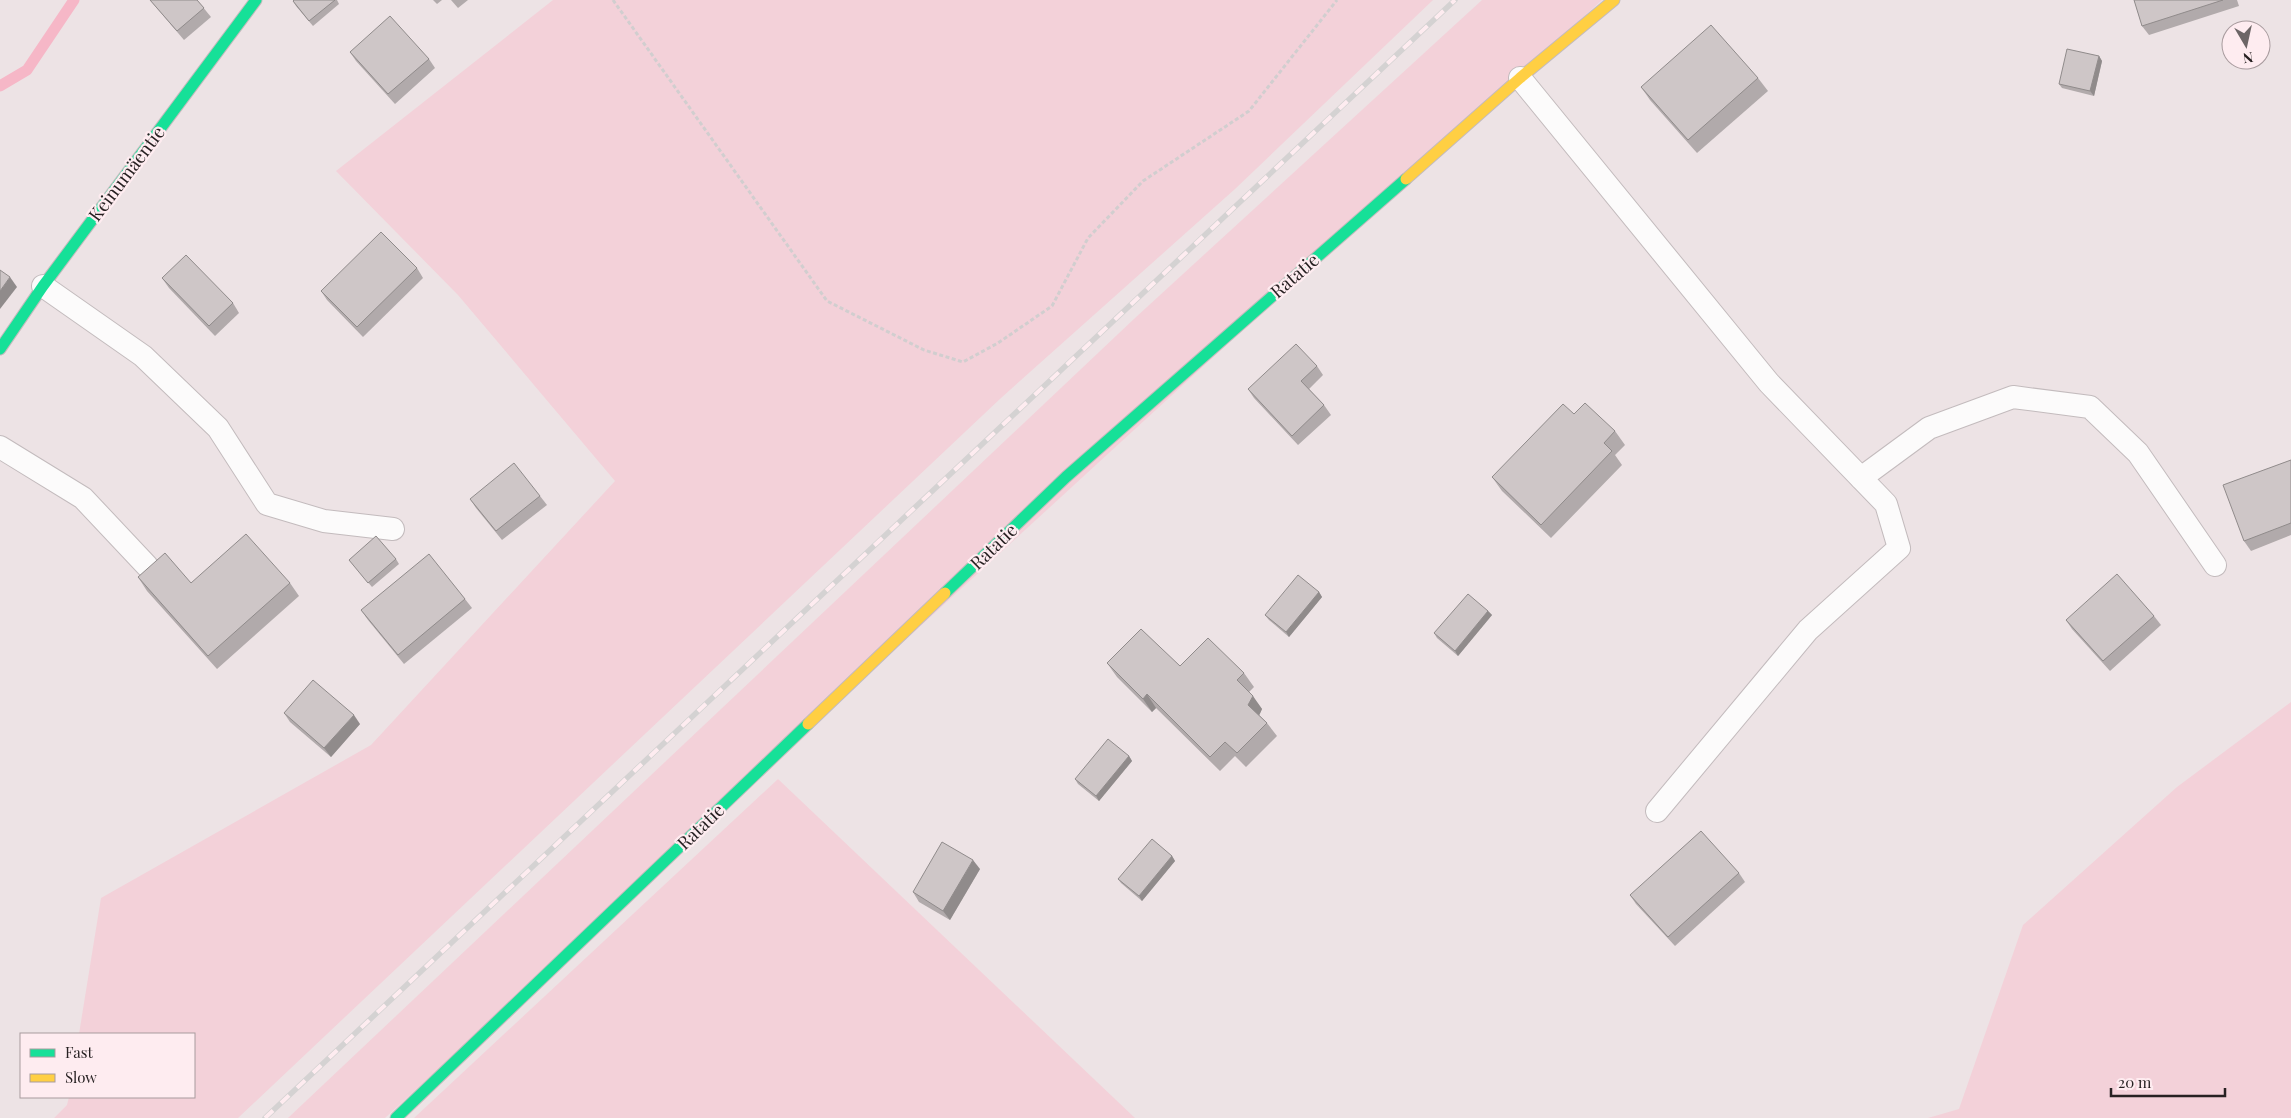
<svg xmlns="http://www.w3.org/2000/svg" width="2291" height="1118" font-family="'Playfair Display',serif">
  <style>
    .green { fill: #f3d1d9 }
    .lines { fill: none; stroke-linecap: round; stroke-linejoin: round }
    .stream { stroke: #f6b7c7; stroke-width: 11 }
    .lane-casing { stroke: #c3bbbd; stroke-width: 24 }
    .fast-casing { stroke: #c3bbbd; stroke-width: 13 }
    .slow-casing { stroke: #c3bbbd; stroke-width: 13 }
    .path { stroke: #d1cecf; stroke-width: 3; stroke-dasharray: 4 2.5; stroke-linecap: butt }
    .lane { stroke: #fcfbfb; stroke-width: 22 }
    .fast { stroke: #16e098; stroke-width: 11 }
    .slow { stroke: #ffcf43; stroke-width: 11 }
    .rail-casing { stroke: #d4d2d2; stroke-width: 5.5 }
    .rail { stroke: #feecf0; stroke-width: 4; stroke-dasharray: 11; stroke-linecap: butt }
    .wall { fill: #b1aaab }
    .shaded-wall { fill: #908b8b }
    .building { fill: #cec6c7; stroke: #908b8b }
    .labels { text-anchor: middle; stroke-width: 4.5; stroke-linejoin: round; paint-order: stroke }
    .street-label { font-size: 18px; fill: #272122; stroke: #feecf0 }
  </style>
  <rect width="100%" height="100%" fill="#ede3e5"/>
  <g class="green">
    <path d="M553,0H1433L1235,189L1001,398L238,1118H54L67,1105L69,1097H194V1034H79L101,898L371,745L615,481L458,295L336,171Z"/>
    <path d="M1482,0H1602L385,1118H288L1135,318Z"/>
    <path d="M2291,702V1118H1928L1959,1109L2023,925L2177,787Z"/>
    <path d="M778,779L1135,1118H414Z"/>
  </g>
  <g class="lines">
    <path class="stream" d="M0,86L27,70L74,0"/>
    <g class="lane-casing">
      <g id="lane">
        <path d="M1520,78L1769,383L1886,504L1899,548L1808,630L1657,811"/>
        <path d="M43,286L143,356L218,428L267,504L324,521L393,529"/>
        <path d="M0,447L83,498L147,566"/>
        <path d="M1861,478L1929,428L2013,397L2090,407L2138,453L2215,565"/>
      </g>
    </g>
    <g class="fast-casing">
      <g id="fast">
        <path d="M0,349L43,286L256,0"/>
        <path d="M945,593L1066,477L1406,179"/>
        <path d="M396,1118L808,724"/>
      </g>
    </g>
    <g class="slow-casing">
      <g id="slow">
        <path d="M1406,179L1520,78L1614,0"/>
        <path d="M808,724L945,593"/>
      </g>
    </g>
    <path class="path" d="M613,0L827,301L924,350L963,362L998,343L1052,306L1088,238L1143,181L1249,111L1337,0"/>
    <use href="#lane" class="lane"/>
    <use href="#fast" class="fast"/>
    <use href="#slow" class="slow"/>
    <g class="rail-casing">
      <path id="rail" d="M265,1118L1455,0"/>
    </g>
    <use href="#rail" class="rail"/>
  </g>
  <g class="wall">
    <path d="M150,0H197L211,17L184,40Z"/>
    <path d="M294,0H337L339,4L313,26L296,6L293,1Z"/>
    <path d="M433,0H442L437,4Z"/>
    <path d="M451,0H468L458,8Z"/>
    <path d="M2134,0H2237L2239,6L2149,35L2142,26Z"/>
    <path d="M350,52L429,59L435,68L395,104L356,61Z"/>
    <path d="M2099,56L2102,61L2094,96L2062,88L2059,84Z"/>
    <path d="M1758,78L1768,91L1697,153L1650,100L1641,87Z"/>
    <path d="M417,268L423,278L363,337L327,300L321,291Z"/>
    <path d="M162,278L233,303L239,313L215,336L169,288Z"/>
    <path d="M1317,366L1323,375L1309,389L1324,405L1331,415L1298,445L1254,398L1248,389Z"/>
    <path d="M1574,414L1615,431L1625,445L1615,455L1622,465L1551,538L1502,491L1492,477Z"/>
    <path d="M2291,460V535L2251,551L2244,541Z"/>
    <path d="M540,496L547,505L502,540L476,508L470,499Z"/>
    <path d="M396,559L399,564L372,587L349,560Z"/>
    <path d="M138,577L191,583H290L299,596L217,669L147,591Z"/>
    <path d="M1319,592L1322,597L1289,637L1269,620L1265,615Z"/>
    <path d="M465,599L472,608L404,664L368,620L361,610Z"/>
    <path d="M1488,611L1492,615L1458,656L1437,638L1434,633Z"/>
    <path d="M2154,616L2161,625L2110,671L2072,629L2066,620Z"/>
    <path d="M1107,663L1180,666L1244,673L1254,687L1249,692L1262,709L1259,715L1267,723L1277,736L1246,767L1235,756L1220,771L1156,708L1152,712L1117,677Z"/>
    <path d="M284,713L360,724L331,757L290,722Z"/>
    <path d="M1129,756L1132,761L1099,801L1078,784L1075,779Z"/>
    <path d="M1172,856L1175,861L1142,901L1121,883L1118,879Z"/>
    <path d="M980,869L950,920L919,902L913,892Z"/>
    <path d="M1739,873L1745,882L1675,946L1636,904L1630,895Z"/>
  </g>
  <g class="shaded-wall">
    <path d="M2099,56L2102,61L2094,96L2090,91Z"/>
    <path d="M10,277L17,287L0,309V291Z"/>
    <path d="M1319,592L1322,597L1289,637L1286,632Z"/>
    <path d="M1488,611L1492,615L1458,656L1455,651Z"/>
    <path d="M1147,694L1156,708L1152,712L1143,699Z"/>
    <path d="M1253,696L1262,709L1258,718L1248,705Z"/>
    <path d="M354,715L360,724L331,757L324,748Z"/>
    <path d="M1129,756L1132,761L1099,801L1096,796Z"/>
    <path d="M1172,856L1175,861L1142,901L1139,896Z"/>
    <path d="M973,860L980,869L950,920L943,911Z"/>
  </g>
  <g class="building">
    <path d="M150,0H197L204,8L177,31Z"/>
    <path d="M294,0H335L309,21L293,1Z"/>
    <path d="M2134,0H2223L2142,26Z"/>
    <path d="M390,16L429,59L388,94L350,52Z"/>
    <path d="M1711,25L1758,78L1688,140L1641,87Z"/>
    <path d="M2067,49L2099,56L2090,91L2059,84Z"/>
    <path d="M381,232L417,268L357,327L321,291Z"/>
    <path d="M186,255L233,303L209,326L162,278Z"/>
    <path d="M0,270L10,277L0,291Z"/>
    <path d="M1296,344L1317,366L1301,381L1324,405L1292,436L1248,389Z"/>
    <path d="M1585,403L1615,431L1604,443L1612,451L1541,525L1492,477L1563,404L1574,414Z"/>
    <path d="M2291,460V523L2244,541L2223,485Z"/>
    <path d="M514,463L540,496L496,531L470,499Z"/>
    <path d="M246,534L290,583L208,656L138,577L165,553L191,583Z"/>
    <path d="M376,536L396,559L368,583L349,560Z"/>
    <path d="M429,554L465,599L398,655L361,610Z"/>
    <path d="M2117,574L2154,616L2103,661L2066,620Z"/>
    <path d="M1298,575L1319,592L1286,632L1265,615Z"/>
    <path d="M1468,594L1488,611L1455,651L1434,633Z"/>
    <path d="M1141,629L1180,666L1208,638L1244,673L1237,680L1253,696L1248,705L1267,723L1237,753L1225,742L1210,757L1147,694L1143,699L1107,663Z"/>
    <path d="M313,680L354,715L324,748L284,713Z"/>
    <path d="M1108,739L1129,756L1096,796L1075,779Z"/>
    <path d="M1701,831L1739,873L1668,937L1630,895Z"/>
    <path d="M1152,839L1172,856L1139,896L1118,879Z"/>
    <path d="M942,842L973,860L943,911L913,892Z"/>
  </g>
  <g class="labels">
    <g class="street-label">
      <text transform="translate(127 174) rotate(-53)" y="6">Keinumäentie</text>
      <text transform="translate(1295 276) rotate(-41)" y="6">Ratatie</text>
      <text transform="translate(994 547) rotate(-44)" y="6">Ratatie</text>
      <text transform="translate(701 827) rotate(-44)" y="6">Ratatie</text>
    </g>
  </g>
  <rect x="20" y="1033" width="175" height="65" fill="#feecf0" stroke="#a89b9e"/>
  <rect x="30" y="1049" width="25" height="8" fill="#16e098" stroke="#a89b9e"/>
  <text x="65" y="1058" font-size="15" fill="#272122">Fast</text>
  <rect x="30" y="1074" width="25" height="8" fill="#ffcf43" stroke="#a89b9e"/>
  <text x="65" y="1083" font-size="15" fill="#272122">Slow</text>
  <g transform="translate(2246 45) rotate(171)"><circle r="24" fill="#feecf0" stroke="#a89b9e"/>
  <path d="M0-4L9 19L0 12L-9 19Z" fill="#6c6566"/>
  <text y="-8" font-size="14" font-weight="bold" text-anchor="middle" fill="#272122">N</text>
  </g>
  <path d="M2111 1088v8h114v-8" fill="none" stroke="#272122" stroke-width="2.5"/>
  <text x="2118" y="1088" font-size="15" fill="#272122" stroke="#feecf0" stroke-width="4" paint-order="stroke">20 m</text>
</svg>
